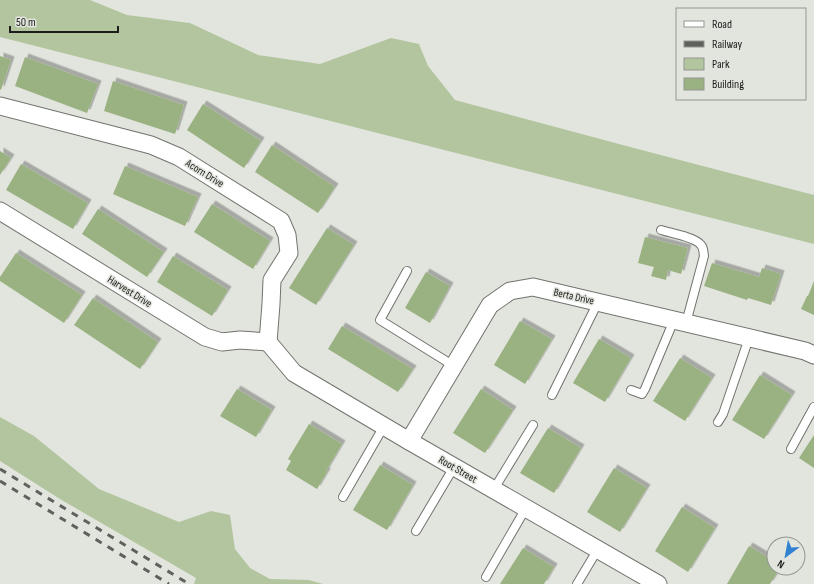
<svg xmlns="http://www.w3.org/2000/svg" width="814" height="584" font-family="'Sofia Sans Condensed',sans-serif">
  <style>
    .green { fill: #b2c59e }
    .building { fill: #9ab181; filter: url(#shadow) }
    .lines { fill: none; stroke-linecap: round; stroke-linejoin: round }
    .service-casing { stroke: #71746e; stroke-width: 10 }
    .minor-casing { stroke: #71746e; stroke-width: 19 }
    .service { stroke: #fff; stroke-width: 8 }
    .minor { stroke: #fff; stroke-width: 17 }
    .rail { stroke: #5f615d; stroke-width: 3; stroke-dasharray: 7 7; stroke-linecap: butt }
    .labels { text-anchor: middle; stroke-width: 3; stroke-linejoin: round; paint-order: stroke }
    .street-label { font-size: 11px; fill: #1c1d1a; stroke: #e2e5de }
  </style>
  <defs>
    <filter id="shadow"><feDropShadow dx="3.5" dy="-3.5" stdDeviation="0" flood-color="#0004"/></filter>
  </defs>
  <rect width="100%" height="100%" fill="#e2e5de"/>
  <g class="green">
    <path d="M0,0H90L127,15L190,23L258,55L320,64L391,38L419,44L428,66L455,100L634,148L814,195V244L0,37Z"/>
    <path d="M0,417L34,436L99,489L179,522L211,511L230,515L235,549L250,568L270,579L309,580L323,584H194L196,578L60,499L0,461Z"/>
  </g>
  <g class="building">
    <path d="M0,56L11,60L1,90L0,89Z"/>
    <path d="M25,57L98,84L87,113L15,86Z"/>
    <path d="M113,81L184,105L175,134L104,111Z"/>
    <path d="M203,104L261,141L244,168L187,130Z"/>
    <path d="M272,145L335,187L318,213L255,172Z"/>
    <path d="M0,151L11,158L0,175Z"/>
    <path d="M21,164L88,203L73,229L6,190Z"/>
    <path d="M125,166L198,197L185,226L113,194Z"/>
    <path d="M212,204L270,241L253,269L194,232Z"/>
    <path d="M98,209L164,252L147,277L82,234Z"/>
    <path d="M327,228L354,245L316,305L289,288Z"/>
    <path d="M645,237L688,248L681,274L668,270L666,280L651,276L654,267L638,263Z"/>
    <path d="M16,253L82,295L64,323L0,281V277Z"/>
    <path d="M173,256L228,290L212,316L157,282Z"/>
    <path d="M712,263L759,277L762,268L781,274L771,305L748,298L747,300L704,286Z"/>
    <path d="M426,272L450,286L430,323L405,308Z"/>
    <path d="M814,281V315L801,309L807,296H808Z"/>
    <path d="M93,298L158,342L140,369L74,325Z"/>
    <path d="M520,321L552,339L525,384L494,365Z"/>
    <path d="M342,326L413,369L398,392L328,349Z"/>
    <path d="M599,339L631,358L605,402L573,383Z"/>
    <path d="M680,358L712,378L685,421L653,401Z"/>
    <path d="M760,375L792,395L764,439L732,420Z"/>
    <path d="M237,389L272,410L256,437L220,416Z"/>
    <path d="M481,389L513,410L485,453L453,433Z"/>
    <path d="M309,424L342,444L326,471L327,472L317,489L286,470L291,461L288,459Z"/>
    <path d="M548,428L581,448L554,493L520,473Z"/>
    <path d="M814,435V468L799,458Z"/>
    <path d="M380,465L413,485L387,530L353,510Z"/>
    <path d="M614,468L647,488L620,532L587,512Z"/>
    <path d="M682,507L715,528L688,572L655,551Z"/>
    <path d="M749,546L774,561V568H780L770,584H727Z"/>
    <path d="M523,548L554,567L544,584H500Z"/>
  </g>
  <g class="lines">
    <g class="service-casing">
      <g id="service">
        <path d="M661,230C670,233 694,237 700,244C704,247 703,251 704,256L686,323"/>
        <path d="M407,271L380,320L454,366"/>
        <path d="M631,390L642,394L645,389L674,320"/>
        <path d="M552,395L598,302"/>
        <path d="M718,422L723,414L749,338"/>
        <path d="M791,449L814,407"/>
        <path d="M494,489L533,425"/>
        <path d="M343,497L384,426"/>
        <path d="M416,531L454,467"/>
        <path d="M486,577L526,508"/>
        <path d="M577,584L598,549"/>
      </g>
    </g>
    <g class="minor-casing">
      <g id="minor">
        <path d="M0,106L151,145L179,157L281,221L287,235L289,253L272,280L271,304L268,342"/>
        <path d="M0,211L205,337L222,342L240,340L268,342"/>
        <path d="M268,342L294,373L409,441L658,584"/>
        <path d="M409,441L490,305L510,291L533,287L805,351L814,355"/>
      </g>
    </g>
    <use href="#service" class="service"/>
    <use href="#minor" class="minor"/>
    <g class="rail">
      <path d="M0,469L189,584"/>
      <path d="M0,481L169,584"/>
    </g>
  </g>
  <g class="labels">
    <g class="street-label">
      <text transform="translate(205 173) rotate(32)" y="4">Acorn Drive</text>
      <text transform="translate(130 291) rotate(32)" y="4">Harvest Drive</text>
      <text transform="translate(574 296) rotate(13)" y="4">Berta Drive</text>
      <text transform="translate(458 469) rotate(30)" y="4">Root Street</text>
    </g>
  </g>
  <rect x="676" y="8" width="130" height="92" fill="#e2e5de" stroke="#939590"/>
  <rect x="684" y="21" width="20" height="6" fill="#ffffff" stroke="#939590"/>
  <text x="712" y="28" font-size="12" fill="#1c1d1a">Road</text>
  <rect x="684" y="41" width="20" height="6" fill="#5f615d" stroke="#939590"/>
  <text x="712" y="48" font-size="12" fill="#1c1d1a">Railway</text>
  <rect x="684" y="58" width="20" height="12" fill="#b2c59e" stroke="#939590"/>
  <text x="712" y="68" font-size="12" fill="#1c1d1a">Park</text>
  <rect x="684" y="78" width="20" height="12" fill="#9ab181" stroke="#939590"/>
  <text x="712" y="88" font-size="12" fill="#1c1d1a">Building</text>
  <g transform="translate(786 556) rotate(212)"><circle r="19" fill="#e2e5de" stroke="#939590"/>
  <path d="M0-3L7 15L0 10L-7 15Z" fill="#3082d1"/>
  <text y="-6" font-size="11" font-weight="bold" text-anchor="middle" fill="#1c1d1a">N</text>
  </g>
  <path d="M10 26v6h108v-6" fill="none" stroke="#1c1d1a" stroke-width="2"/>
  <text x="16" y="26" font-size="12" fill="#1c1d1a" stroke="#e2e5de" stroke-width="3" paint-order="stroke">50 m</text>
</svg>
